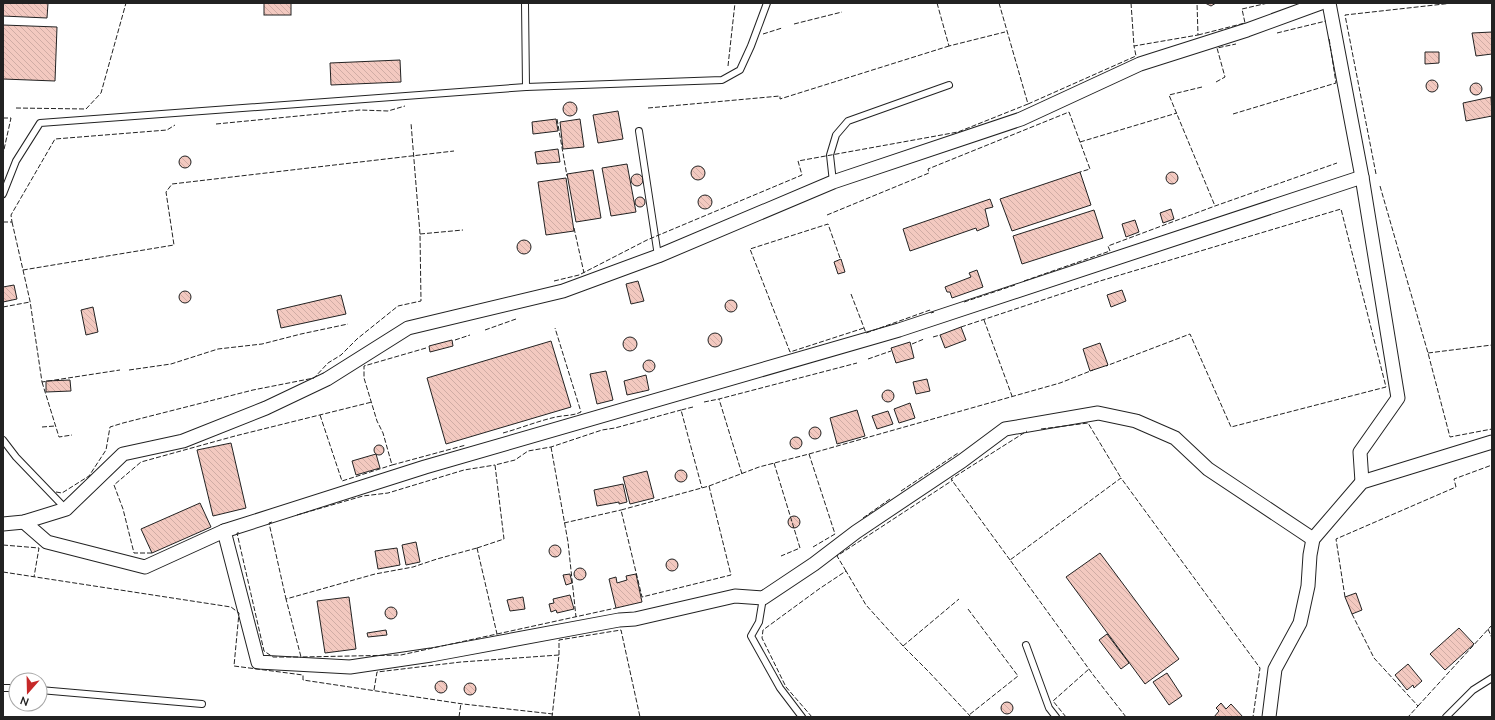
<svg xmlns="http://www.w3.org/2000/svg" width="1495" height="720" font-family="Mulish,sans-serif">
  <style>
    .building { fill: url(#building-back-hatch); stroke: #222 }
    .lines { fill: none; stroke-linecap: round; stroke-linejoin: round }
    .lane-casing { stroke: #222; stroke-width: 8 }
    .street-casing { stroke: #222; stroke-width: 15 }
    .lane { stroke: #fff; stroke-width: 6 }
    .street { stroke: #fff; stroke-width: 13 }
    .fence { stroke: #222; stroke-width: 1; stroke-dasharray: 5 2; stroke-linecap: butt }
  </style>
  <defs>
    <pattern id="building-back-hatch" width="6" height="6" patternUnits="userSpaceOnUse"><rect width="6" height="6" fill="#f3c9c0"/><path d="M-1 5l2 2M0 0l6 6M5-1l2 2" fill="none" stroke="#d0aca5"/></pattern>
  </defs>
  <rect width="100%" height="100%" fill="#fff"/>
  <g class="building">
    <path d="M3,3H48L47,18L3,16Z"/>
    <rect x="264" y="3" width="27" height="12"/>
    <path d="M1205,3H1216L1211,6Z"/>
    <path d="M3,25L57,27L55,81L3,79Z"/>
    <path d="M1492,32V54L1476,56L1472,33Z"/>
    <path d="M1425,52H1439V63L1425,64Z"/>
    <path d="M400,60L401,82L331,85L330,63Z"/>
    <circle cx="1432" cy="86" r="6"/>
    <circle cx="1476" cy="89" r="6"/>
    <path d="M1491,97L1492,116L1466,121L1463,103Z"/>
    <circle cx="570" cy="109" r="7"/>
    <path d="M618,111L623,139L598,143L593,115Z"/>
    <path d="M556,119L558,131L533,134L532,122Z"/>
    <path d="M580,119L584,147L563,149L560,122Z"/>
    <path d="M558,149L560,162L537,164L535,152Z"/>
    <circle cx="185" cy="162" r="6"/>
    <path d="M627,164L636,212L611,216L602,168Z"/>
    <circle cx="698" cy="173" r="7"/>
    <path d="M593,170L601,218L576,222L567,174Z"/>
    <circle cx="1172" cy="178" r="6"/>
    <path d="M1080,172L1091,205L1012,231L1000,199Z"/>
    <circle cx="637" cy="180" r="6"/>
    <path d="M566,178L574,231L546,235L538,182Z"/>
    <circle cx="705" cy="202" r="7"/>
    <circle cx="640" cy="202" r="5"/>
    <path d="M990,199L993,207L985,209L989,226L977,231L976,228L910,251L903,229Z"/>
    <path d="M1171,209L1174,219L1163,223L1160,213Z"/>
    <path d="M1094,210L1103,238L1022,264L1013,236Z"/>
    <path d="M1135,220L1139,232L1126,237L1122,224Z"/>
    <circle cx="524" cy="247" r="7"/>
    <path d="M841,259L845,272L838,274L834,262Z"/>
    <path d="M977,270L983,287L952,298L950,292H947L945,287L971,277L969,273Z"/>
    <path d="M638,281L644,301L631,304L626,284Z"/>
    <path d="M14,285L17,299L3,302V287Z"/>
    <path d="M1122,290L1126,301L1111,307L1107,295Z"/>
    <circle cx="185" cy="297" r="6"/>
    <path d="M341,295L346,314L281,328L277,310Z"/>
    <circle cx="731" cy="306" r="6"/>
    <path d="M93,307L98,332L86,335L81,310Z"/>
    <path d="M961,327L966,340L945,348L940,335Z"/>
    <circle cx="715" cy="340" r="7"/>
    <circle cx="630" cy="344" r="7"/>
    <path d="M452,340L453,346L430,352L429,346Z"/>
    <path d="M551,341L571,407L446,444L427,378Z"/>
    <path d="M910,342L914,358L896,363L891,348Z"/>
    <path d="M1100,343L1108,365L1090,371L1083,349Z"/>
    <circle cx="649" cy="366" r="6"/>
    <path d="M606,371L613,400L597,404L590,374Z"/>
    <path d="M646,375L649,390L627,395L624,381Z"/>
    <path d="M927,379L930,391L916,394L913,382Z"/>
    <path d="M70,380L71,391L46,392V381Z"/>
    <circle cx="888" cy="396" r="6"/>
    <path d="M910,403L915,418L899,423L894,409Z"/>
    <path d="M857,410L865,436L837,444L830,418Z"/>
    <path d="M888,411L893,424L877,429L872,416Z"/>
    <circle cx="815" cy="433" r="6"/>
    <circle cx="796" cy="443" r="6"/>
    <path d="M231,443L246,508L213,516L197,450Z"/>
    <circle cx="379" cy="450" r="5"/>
    <path d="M376,454L380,468L356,475L352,461Z"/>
    <circle cx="681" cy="476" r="6"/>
    <path d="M647,471L654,498L630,504L623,477Z"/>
    <path d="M623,484L627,502L619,504V502L597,506L594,490Z"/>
    <path d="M200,503L211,527L152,553L141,529Z"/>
    <circle cx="794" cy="522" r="6"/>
    <path d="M416,542L420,562L406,565L402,545Z"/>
    <circle cx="555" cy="551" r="6"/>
    <path d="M397,548L400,565L378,569L375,551Z"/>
    <path d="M1100,553L1179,659L1145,684L1066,577Z"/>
    <circle cx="672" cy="565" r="6"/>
    <circle cx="580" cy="574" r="6"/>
    <path d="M570,574L572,583L566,585L563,575Z"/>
    <path d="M636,574L642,602L616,608L609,579L616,577L617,583L627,580L626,576Z"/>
    <path d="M1356,593L1362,610L1352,614L1345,597Z"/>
    <path d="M570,595L574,609L557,613L556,610L551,612L549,604L554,603L553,599Z"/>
    <path d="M349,597L356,649L325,653L317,601Z"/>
    <path d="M523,597L525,609L510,611L507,600Z"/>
    <circle cx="391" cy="613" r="6"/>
    <path d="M1459,628L1474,644L1445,670L1430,654Z"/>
    <path d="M386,630L387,635L368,637L367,633Z"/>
    <path d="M1107,634L1129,663L1121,669L1099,640Z"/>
    <path d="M1408,664L1422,681L1414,688L1413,685L1407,690L1395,675Z"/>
    <path d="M1167,673L1182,696L1169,705L1153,682Z"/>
    <circle cx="441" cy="687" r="6"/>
    <circle cx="470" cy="689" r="6"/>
    <circle cx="1007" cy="708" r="6"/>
    <path d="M1221,703L1226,709L1231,704L1243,717H1214L1219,711L1216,708Z"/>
  </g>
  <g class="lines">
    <g class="lane-casing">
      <g id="lane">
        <path d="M525,3L526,87"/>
        <path d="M639,131L658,256"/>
        <path d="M833,182L830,155L836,135L848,121L949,85"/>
        <path d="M3,194L16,161L40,123L526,87L722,80L740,70L751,46L767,3"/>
        <path d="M3,440L16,457L66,509"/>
        <path d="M763,598L759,622L751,636L780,688L802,717"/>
        <path d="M1026,645L1049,708L1056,717"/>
        <path d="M3,688H16"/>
        <path d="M40,690L202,704"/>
        <path d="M1446,717L1473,690L1492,678"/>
      </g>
    </g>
    <g class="street-casing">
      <g id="street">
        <path d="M1329,3L1362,177L1398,398L1360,452L1362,482"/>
        <path d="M24,522L47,542L145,567L224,531L425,467L899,330L1362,177"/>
        <path d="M3,524L24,522L66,509L123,454L183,441L266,408L327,379L408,328L563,291L658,256L833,182L1021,119L1140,64L1247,30L1321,3"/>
        <path d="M224,531L258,662L350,667L431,655L619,620L635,619L735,596L763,598L814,564L856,532L962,461L1005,429L1098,413L1136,421L1175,438L1208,469L1313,539"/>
        <path d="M1269,717L1275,669L1300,623L1308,586L1310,555L1313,539L1362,482L1492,442"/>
      </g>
    </g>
    <use href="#lane" class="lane"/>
    <use href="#street" class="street"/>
    <g class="fence">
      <path d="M937,3L949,46L1005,32"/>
      <path d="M999,3L1028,104L1136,56L1134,46"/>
      <path d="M1131,3L1134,46L1198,35L1197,3"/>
      <path d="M794,24L842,12"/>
      <path d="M1277,33L1326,21"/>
      <path d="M763,34L782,28"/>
      <path d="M1198,35L1245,23L1242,9L1268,3"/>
      <path d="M728,66L735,3"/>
      <path d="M1216,82L1225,77L1217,48L1236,44"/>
      <path d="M1202,87L1169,95L1215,206"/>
      <path d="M16,108L86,109L101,93L126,3"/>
      <path d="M648,108L780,96V99L949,46"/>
      <path d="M1233,114L1336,83L1329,38"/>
      <path d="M3,118H11L3,154"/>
      <path d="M557,119L567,176"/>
      <path d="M216,124L360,110L388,111L405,106"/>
      <path d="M1080,142L1177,113"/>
      <path d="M1376,174L1345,15L1453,3"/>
      <path d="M1380,186L1428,353L1450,437L1492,429"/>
      <path d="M827,215L929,173L928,169L1069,112L1090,169L1080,172"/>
      <path d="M3,222H12L11,215L55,139L167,130L175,125"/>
      <path d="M12,222L23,270L174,245L166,192L172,184L454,151"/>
      <path d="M574,228L584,273"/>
      <path d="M420,234L463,230"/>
      <path d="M840,258L828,224L750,249L790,352L864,328"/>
      <path d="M23,270L30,301L42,382L120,370"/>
      <path d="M554,281L579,275L647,240L802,175L798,161L958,132L1028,104"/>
      <path d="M1024,281L1110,251L1108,246L1215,206L1337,163"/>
      <path d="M851,294L866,333L930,310L931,313L934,312"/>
      <path d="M964,302L1015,285"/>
      <path d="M3,307L30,302"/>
      <path d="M984,320L1012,396"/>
      <path d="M961,327L1100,281L1341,209L1386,387L1231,427L1190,334L1106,366"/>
      <path d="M485,330L516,319"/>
      <path d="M933,337L940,335"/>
      <path d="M455,340L470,335"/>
      <path d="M912,344L924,339"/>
      <path d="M426,348L364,366V378L377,421L383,433L392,465L466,445"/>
      <path d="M1428,353L1492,345"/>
      <path d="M868,359L891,351"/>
      <path d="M129,370L171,364L218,349L262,344L301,334L348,324"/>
      <path d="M42,382L59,437L72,435"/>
      <path d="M704,402L719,399"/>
      <path d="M693,407L681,410L702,488"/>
      <path d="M320,415L342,481L392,465"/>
      <path d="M42,427L55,426"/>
      <path d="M1041,429L1088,423L1121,478"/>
      <path d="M503,433C521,428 538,421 556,417C565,415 573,416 581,412L555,328"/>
      <path d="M551,447L568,542L576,617"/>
      <path d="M809,454L1060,383L1093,370"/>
      <path d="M774,463L800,548L781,556"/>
      <path d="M742,474L719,399L857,363"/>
      <path d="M709,486L731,575L642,597L621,510Z"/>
      <path d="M709,486L759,467L809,454L835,534L813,547"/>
      <path d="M901,491L958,453"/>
      <path d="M56,492L62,493L89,476L106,450L110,427L123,423L253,390L314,378L328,363L341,355L357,339L398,306L421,301L420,234L411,123"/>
      <path d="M297,515L363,496L388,493L464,470L495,465"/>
      <path d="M863,518L890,499"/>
      <path d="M272,522L269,523L286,599"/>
      <path d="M564,523L621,510"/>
      <path d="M239,533H237L264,651L273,657H301"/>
      <path d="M3,545L39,548L34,577"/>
      <path d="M477,548L497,634L401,655L301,657L286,599L375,574L413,567L437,559Z"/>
      <path d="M477,548L504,539L495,465L515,460L528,451L551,447L602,430L615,428L681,410"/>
      <path d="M152,553H134L123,509L114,485L141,462L235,436L372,402"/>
      <path d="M1010,560L951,479L1027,431"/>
      <path d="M846,571L837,556L953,480"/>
      <path d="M3,572L231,607L239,613L234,666L303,675V680L463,704L553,714"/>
      <path d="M1345,597L1336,539L1456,487L1454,479L1492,465"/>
      <path d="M968,609L1018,676L969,715"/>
      <path d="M1352,614L1374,658L1418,706L1408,717"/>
      <path d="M1488,629L1492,638"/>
      <path d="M497,634L616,608"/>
      <path d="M903,646L959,599"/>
      <path d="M559,655V640L621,630L640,717"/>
      <path d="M374,690L377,672L461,662L559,655L552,717"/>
      <path d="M1418,706L1492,625"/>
      <path d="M459,717L461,703"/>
      <path d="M812,717L786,687L762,638L763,630L819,589L846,571L866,605L903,646L929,672L971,717"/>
      <path d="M1066,717L1053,701L1089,669"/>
      <path d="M1126,717L1094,676L1010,560L1121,478L1260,668L1253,717"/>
    </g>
  </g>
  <rect width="1495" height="720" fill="none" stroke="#222222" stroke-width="8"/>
  <g transform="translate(28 692) rotate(200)"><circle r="19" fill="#ffffff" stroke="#a7a7a7"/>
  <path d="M0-3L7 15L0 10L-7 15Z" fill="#c62828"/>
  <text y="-6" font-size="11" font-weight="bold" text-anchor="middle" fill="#222222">N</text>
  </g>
</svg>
